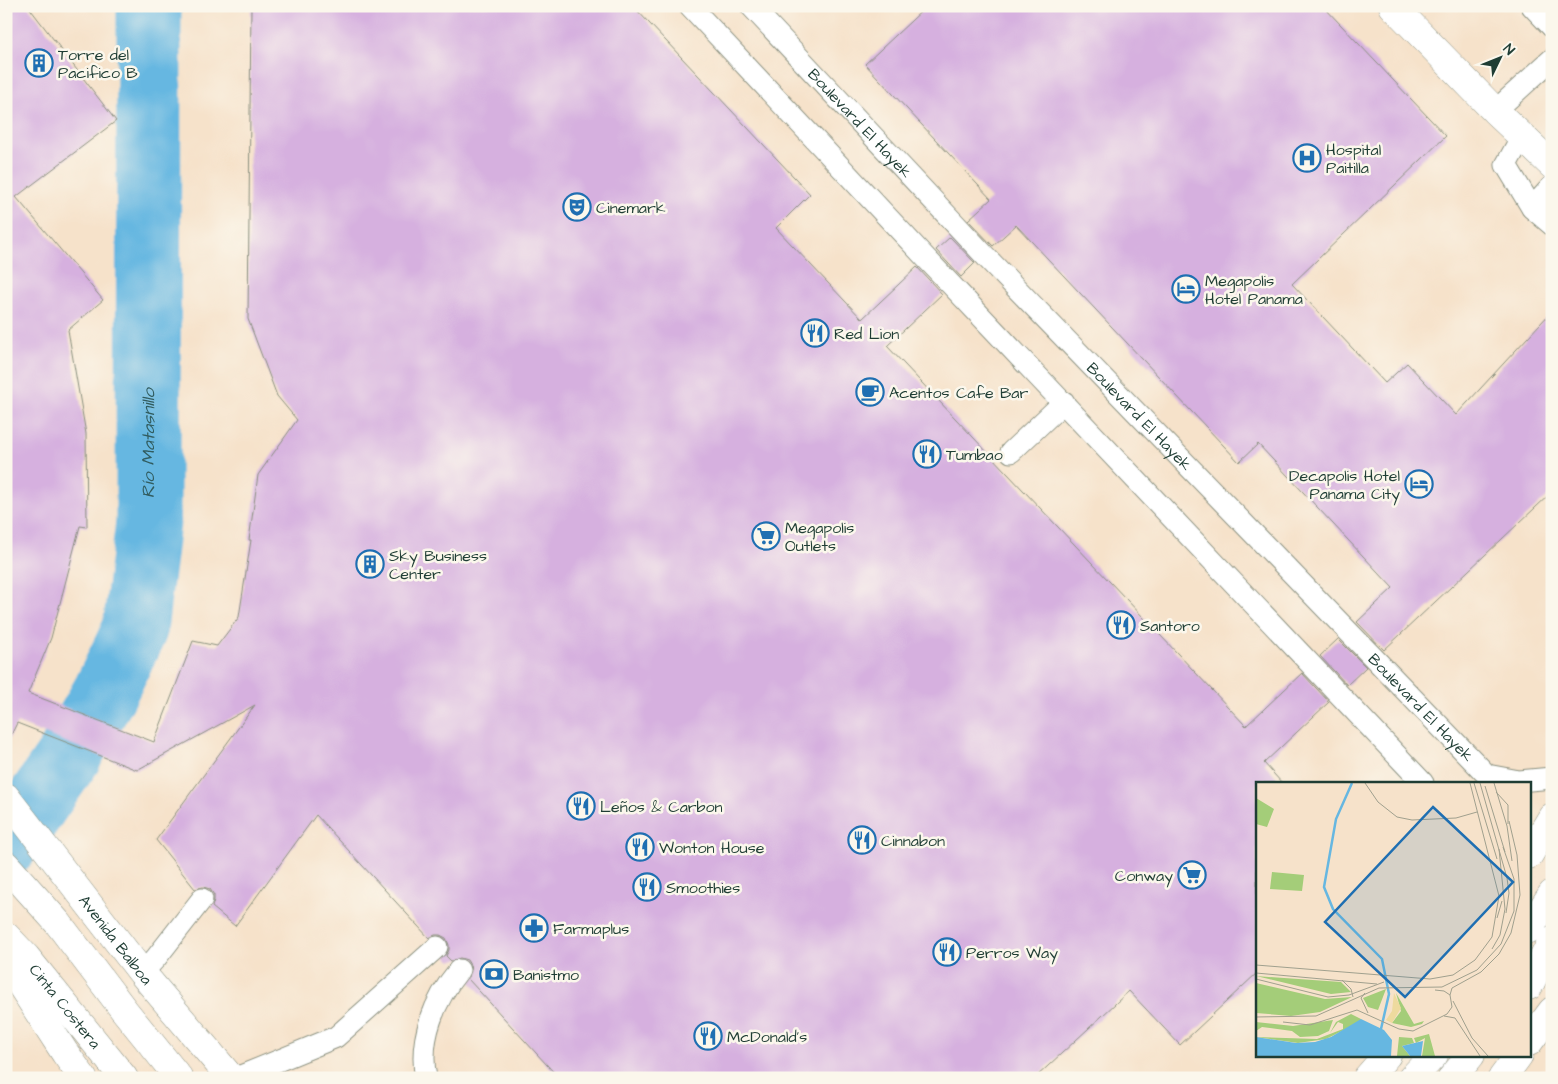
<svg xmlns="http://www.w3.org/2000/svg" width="1558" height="1084" font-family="'Architects Daughter',sans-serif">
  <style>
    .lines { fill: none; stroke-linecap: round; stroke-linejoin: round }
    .river { stroke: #66b7e1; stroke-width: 65 }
    .building { fill: #d6b0df }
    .lane-casing { stroke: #8a907f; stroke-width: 23 }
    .secondary-casing { stroke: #8a907f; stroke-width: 29 }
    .primary-casing { stroke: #8a907f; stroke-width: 29 }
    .highway-casing { stroke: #8a907f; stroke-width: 29 }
    .lane { stroke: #fff; stroke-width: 21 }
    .secondary { stroke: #fff; stroke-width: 28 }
    .primary { stroke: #fff; stroke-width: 28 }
    .highway { stroke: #fff; stroke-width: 28 }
    .labels { text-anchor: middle; stroke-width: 5; stroke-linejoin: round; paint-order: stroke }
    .poi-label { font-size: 16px; fill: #1f3d34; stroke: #fbf7ec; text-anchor: start }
    .street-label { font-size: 16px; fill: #1f3d34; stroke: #fbf7ec }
    .water-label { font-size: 18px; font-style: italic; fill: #315c5f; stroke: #fbf7ec }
    .inset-river { fill: none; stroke: #66b7e1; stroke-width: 2.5 }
    .inset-road { fill: none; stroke: #a0a08e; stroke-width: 1 }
    .view { fill: #1f6fb2; fill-opacity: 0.15; stroke: #1f6fb2; stroke-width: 2.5 }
    .inset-edge { fill: none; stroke: #1f3d34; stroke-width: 2.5 }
  </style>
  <rect width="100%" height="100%" fill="#fbf7ec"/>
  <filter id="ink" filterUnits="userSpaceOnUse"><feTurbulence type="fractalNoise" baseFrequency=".02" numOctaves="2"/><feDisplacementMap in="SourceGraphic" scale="10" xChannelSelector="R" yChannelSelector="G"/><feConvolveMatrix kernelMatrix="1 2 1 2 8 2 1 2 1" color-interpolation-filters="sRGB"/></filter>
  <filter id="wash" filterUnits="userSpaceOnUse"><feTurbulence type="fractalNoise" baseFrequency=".0096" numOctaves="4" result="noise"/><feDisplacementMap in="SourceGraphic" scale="20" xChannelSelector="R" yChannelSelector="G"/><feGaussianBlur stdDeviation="1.12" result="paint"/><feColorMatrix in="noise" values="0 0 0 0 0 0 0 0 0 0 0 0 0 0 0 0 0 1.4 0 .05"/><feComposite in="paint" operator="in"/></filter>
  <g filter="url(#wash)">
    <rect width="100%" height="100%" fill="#f6e2ca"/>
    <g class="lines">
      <path class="river" id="s1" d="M6,844L26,819L69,756L105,692L135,629L148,522L149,6"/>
    </g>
    <g id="blocks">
      <g class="building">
        <path d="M6,6H28L116,121L16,197L103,300L68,330L86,434L87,527L80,526L51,638L28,693L154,742L193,641L217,646L239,617L251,540H249L258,475L297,420L277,396L248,319L251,6H633L810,194L776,228L862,319L917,267L942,294L887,346L1246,726L1302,673L1329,702L1264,763L1282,783H1257V973L1180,1045L1129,991L1035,1078H559L468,979L471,971L470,965L467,960L460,958L451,961L446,956L449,950V945L446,938L440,935H435L429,938L316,815L235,926L212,907L214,900V895L210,889L203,887L195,889L156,840L255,705L137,770L17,723L6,745Z"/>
        <path d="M927,6H1323L1446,136L1292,284L1385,383L1407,363L1456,415L1552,311V492L1384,650L1357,622L1393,588L1258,444L1239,462L1016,225L993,246L968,220L991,199L865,64Z"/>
        <path d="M950,237L975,263L961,277L936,250Z"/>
        <path d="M1338,639L1366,667L1347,685L1320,656Z"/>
      </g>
    </g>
  </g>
  <g filter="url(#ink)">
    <use href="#blocks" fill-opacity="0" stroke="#8a907f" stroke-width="1"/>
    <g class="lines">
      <g class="lane-casing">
        <g id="lane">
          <path d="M690,6L923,255L1423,783"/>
          <path id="s2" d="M751,6L989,260L1487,775L1519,781L1552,778"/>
          <path d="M1532,6L1552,27"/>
          <path d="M1495,111L1552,59"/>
          <path d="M1522,136L1506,165L1532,208L1552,225"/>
          <path d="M1532,208L1552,186"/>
          <path d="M1011,452L1064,402"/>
          <path d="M142,973L156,958L202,899"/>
          <path d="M236,1078L336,1037L437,947"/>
          <path d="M426,1078C418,1039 435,999 459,970"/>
        </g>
      </g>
      <g class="secondary-casing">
        <path id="secondary" d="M1393,6L1495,111L1552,165"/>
      </g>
      <g class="primary-casing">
        <g id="primary">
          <path id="s3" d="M6,797L142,973L231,1078"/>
          <path d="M1529,855L1552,817"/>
          <path d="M6,962L65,1053L83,1078"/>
          <path d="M1529,1042L1552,1011"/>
          <path d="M1367,1078L1387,1055"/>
          <path d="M1502,1078L1519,1055"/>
        </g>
      </g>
      <g class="highway-casing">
        <g id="highway">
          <path d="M6,865L58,923L124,1010L179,1078"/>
          <path d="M1529,929L1552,894"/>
          <path id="s4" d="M6,936L26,957L124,1078"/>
          <path d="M1529,986L1552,941"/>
          <path d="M1412,1078L1434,1055"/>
          <path d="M1452,1078L1471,1055"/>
        </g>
      </g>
      <use href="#lane" class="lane"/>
      <use href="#secondary" class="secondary"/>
      <use href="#primary" class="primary"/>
      <use href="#highway" class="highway"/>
    </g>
  </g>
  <defs>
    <g id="building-ring" transform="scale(1.4375)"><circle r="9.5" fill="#fbf7ec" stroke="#1f6fb2" stroke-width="1.5"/><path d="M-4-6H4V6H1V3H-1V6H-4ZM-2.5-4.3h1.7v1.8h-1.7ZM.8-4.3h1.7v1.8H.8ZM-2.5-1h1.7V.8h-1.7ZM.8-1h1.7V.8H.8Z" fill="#1f6fb2"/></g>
    <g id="hospital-ring" transform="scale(1.4375)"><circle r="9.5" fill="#fbf7ec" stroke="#1f6fb2" stroke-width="1.5"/><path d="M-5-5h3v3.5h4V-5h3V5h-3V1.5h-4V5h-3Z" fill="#1f6fb2"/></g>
    <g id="theatre-ring" transform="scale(1.4375)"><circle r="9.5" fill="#fbf7ec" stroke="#1f6fb2" stroke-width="1.5"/><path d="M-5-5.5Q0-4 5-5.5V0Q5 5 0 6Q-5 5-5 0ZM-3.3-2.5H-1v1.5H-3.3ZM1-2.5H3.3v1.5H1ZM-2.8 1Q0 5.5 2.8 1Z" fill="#1f6fb2"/></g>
    <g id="hotel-ring" transform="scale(1.4375)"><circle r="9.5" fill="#fbf7ec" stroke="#1f6fb2" stroke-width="1.5"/><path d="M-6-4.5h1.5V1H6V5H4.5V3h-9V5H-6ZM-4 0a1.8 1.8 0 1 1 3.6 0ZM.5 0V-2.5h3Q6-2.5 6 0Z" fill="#1f6fb2"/></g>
    <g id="restaurant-ring" transform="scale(1.4375)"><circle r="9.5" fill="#fbf7ec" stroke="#1f6fb2" stroke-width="1.5"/><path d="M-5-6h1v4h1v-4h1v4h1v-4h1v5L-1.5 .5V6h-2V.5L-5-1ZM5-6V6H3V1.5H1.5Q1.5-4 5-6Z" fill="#1f6fb2"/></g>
    <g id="cafe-ring" transform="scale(1.4375)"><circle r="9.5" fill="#fbf7ec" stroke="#1f6fb2" stroke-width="1.5"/><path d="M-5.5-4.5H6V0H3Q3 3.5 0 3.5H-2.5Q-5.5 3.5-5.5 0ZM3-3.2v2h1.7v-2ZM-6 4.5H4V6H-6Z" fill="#1f6fb2"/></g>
    <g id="supermarket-ring" transform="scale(1.4375)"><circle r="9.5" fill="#fbf7ec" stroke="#1f6fb2" stroke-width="1.5"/><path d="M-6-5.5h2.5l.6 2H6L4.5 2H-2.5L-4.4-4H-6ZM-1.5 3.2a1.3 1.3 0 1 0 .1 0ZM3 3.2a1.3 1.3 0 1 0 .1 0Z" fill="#1f6fb2"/></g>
    <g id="pharmacy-ring" transform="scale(1.4375)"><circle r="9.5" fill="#fbf7ec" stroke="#1f6fb2" stroke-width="1.5"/><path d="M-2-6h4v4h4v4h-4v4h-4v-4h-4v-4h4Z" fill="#1f6fb2"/></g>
    <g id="bank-ring" transform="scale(1.4375)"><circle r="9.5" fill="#fbf7ec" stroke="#1f6fb2" stroke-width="1.5"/><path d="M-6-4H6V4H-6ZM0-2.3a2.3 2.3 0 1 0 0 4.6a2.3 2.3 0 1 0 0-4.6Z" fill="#1f6fb2"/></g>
  </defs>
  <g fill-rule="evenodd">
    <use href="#building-ring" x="39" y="63"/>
    <use href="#hospital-ring" x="1307" y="158"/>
    <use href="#theatre-ring" x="577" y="207"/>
    <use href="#hotel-ring" x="1186" y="289"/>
    <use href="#restaurant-ring" x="815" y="333"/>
    <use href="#cafe-ring" x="870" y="392"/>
    <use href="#restaurant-ring" x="927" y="454"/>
    <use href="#hotel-ring" x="1419" y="484"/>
    <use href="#supermarket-ring" x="766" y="536"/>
    <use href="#building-ring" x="370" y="564"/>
    <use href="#restaurant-ring" x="1121" y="625"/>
    <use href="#restaurant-ring" x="581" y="806"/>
    <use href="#restaurant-ring" x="862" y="840"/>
    <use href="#restaurant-ring" x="640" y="847"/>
    <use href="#supermarket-ring" x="1192" y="875"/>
    <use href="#restaurant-ring" x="647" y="887"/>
    <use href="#pharmacy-ring" x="534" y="928"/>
    <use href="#restaurant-ring" x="947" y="952"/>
    <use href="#bank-ring" x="494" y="974"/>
    <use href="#restaurant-ring" x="708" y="1036"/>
  </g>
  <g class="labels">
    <g class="poi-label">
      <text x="58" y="60">Torre del<tspan x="58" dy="18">Pacifico B</tspan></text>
      <text x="1326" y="155">Hospital<tspan x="1326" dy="18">Paitilla</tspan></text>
      <text x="596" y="213">Cinemark</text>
      <text x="1205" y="286">Megapolis<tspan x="1205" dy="18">Hotel Panama</tspan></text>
      <text x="834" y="339">Red Lion</text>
      <text x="889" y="398">Acentos Cafe Bar</text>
      <text x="946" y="460">Tumbao</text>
      <text x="1400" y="481" text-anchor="end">Decapolis Hotel<tspan x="1400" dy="18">Panama City</tspan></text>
      <text x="785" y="533">Megapolis<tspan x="785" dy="18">Outlets</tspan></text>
      <text x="389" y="561">Sky Business<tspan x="389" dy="18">Center</tspan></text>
      <text x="1140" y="631">Santoro</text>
      <text x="600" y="812">Leños &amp; Carbon</text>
      <text x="881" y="846">Cinnabon</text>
      <text x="659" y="853">Wonton House</text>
      <text x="1173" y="881" text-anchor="end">Conway</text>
      <text x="666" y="893">Smoothies</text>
      <text x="553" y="934">Farmaplus</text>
      <text x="966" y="958">Perros Way</text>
      <text x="513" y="980">Banistmo</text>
      <text x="727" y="1042">McDonald's</text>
    </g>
    <g class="street-label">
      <text dy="6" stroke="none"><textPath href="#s2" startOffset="160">Boulevard El Hayek</textPath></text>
      <text dy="6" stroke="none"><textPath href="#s2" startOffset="565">Boulevard El Hayek</textPath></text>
      <text dy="6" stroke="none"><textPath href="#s2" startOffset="970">Boulevard El Hayek</textPath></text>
      <text dy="6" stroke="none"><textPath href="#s3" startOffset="180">Avenida Balboa</textPath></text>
      <text dy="6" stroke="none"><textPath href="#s4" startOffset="92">Cinta Costera</textPath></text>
    </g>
    <g class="water-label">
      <text dy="6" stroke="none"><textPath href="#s1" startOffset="438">Río Matasnillo</textPath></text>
    </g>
  </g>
  <g transform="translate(1256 782)">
    <rect width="275" height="275" fill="#f6e2ca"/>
    <path d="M0,16L18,27L11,45L0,42ZM16,90L48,93L46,109L14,107ZM0,194L85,200L95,210L75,212ZM0,201L69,217L96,215L64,230L35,234L0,231ZM130,207L122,228L112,225L107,216ZM140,211L158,242L168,239L166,242L155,245L136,241L145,229ZM95,232L105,237L104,240L70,257L42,261L0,255L61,257L87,247V242L82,240L74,251L80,240ZM77,238L73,249L62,254L44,255L36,249L6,245L0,249V240L37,244ZM173,252L179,274H166L169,256L160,261L158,256ZM143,255L156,256L158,261L146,264L154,274H141Z" fill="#a4cd79"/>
    <path d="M138,211L145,226L136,241L130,238L136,229Z" fill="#eeda9e"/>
    <path d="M105,237L128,248L136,258L135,274H0V255L40,261L59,260L75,255ZM167,259L165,274H154L146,264Z" fill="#66b7e1"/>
    <path class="inset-river" d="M96,1L80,37L68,105L77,127L126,177L133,212L125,247"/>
    <path class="inset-road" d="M109,1L122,20L141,35L156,38L200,36L221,30M218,1L241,77M224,1L251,96L253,111L250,131M238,1L251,44L256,79M229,4L249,70M240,10L252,23V42M241,136L246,119M236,167L244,153L249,127L243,67M0,183L174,197L197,193L219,178L236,155L243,114L214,1M0,191L121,202M0,197L72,215L93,213L128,200M86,198L95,207L97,215M179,208L188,209L194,213L196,206L225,190L243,172L255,151L264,113L261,73L253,39M109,211L105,216L112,231M197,219L216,256L232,274M188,234L199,236L224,274M0,235L60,234L123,206L186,205L221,188L245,162L258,129V97L247,65M27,240L54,243L101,228L143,247L157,249L191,232L196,225L194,213"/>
    <path class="view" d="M177,25L257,100L149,215L69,140Z"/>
    <rect width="275" height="275" class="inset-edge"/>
  </g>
  <rect width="1558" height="1084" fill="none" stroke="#fbf7ec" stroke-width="25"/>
  <g transform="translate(1500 58) rotate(47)" stroke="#fbf7ec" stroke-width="4" paint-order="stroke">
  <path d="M0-4L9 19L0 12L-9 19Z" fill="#1f3d34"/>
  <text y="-8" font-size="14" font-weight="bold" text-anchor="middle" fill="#1f3d34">N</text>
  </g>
</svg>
